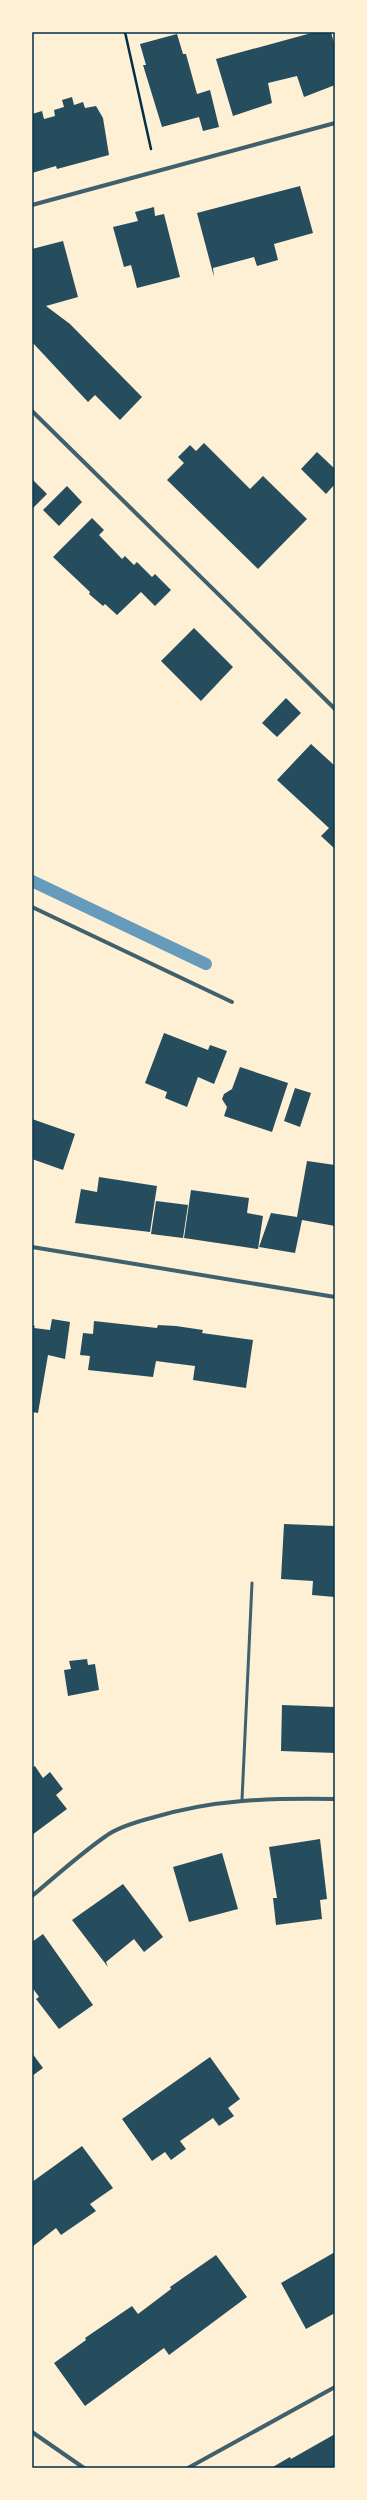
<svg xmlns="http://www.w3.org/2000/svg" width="367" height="2500" font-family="'IBM Plex Sans',sans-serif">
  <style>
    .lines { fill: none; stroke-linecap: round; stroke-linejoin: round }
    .stream { stroke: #669bbc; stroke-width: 12 }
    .building { fill: #264d5e }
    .path { stroke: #003049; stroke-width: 2.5 }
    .service { stroke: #3f606c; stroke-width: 3 }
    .minor { stroke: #3f606c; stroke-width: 4 }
    .neatline { fill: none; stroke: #003049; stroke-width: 1.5 }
  </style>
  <rect width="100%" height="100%" fill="#fdf0d5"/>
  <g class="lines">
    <path class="stream" d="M32,881L206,964"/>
  </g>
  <g class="building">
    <path d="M315,32H331L335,47V85L304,97L297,76L268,83L272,103L233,116L216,59Z"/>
    <path d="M177,34L183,54H186L197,94L210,90L219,127L203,131L199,117L162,127L143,65H146L140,44Z"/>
    <path d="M72,97L74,105L83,102L85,108L96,106L103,118L109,155L57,169L56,166L32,173V114L42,111L44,119L55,116L54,110L64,107L62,100Z"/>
    <path d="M300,186L313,233L274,244L278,260L257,266L254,257L213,268L214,277L197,213Z"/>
    <path d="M154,207L155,216L164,214L180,277L137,288L131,265L124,267L113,227L138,221L135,212Z"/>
    <path d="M63,241L78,297L46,306L70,324L142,397L120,420L95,395L88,402L32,342V249Z"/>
    <path d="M204,443L250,489L263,476L307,519L258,569L167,480L184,463L178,457L190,445L196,451Z"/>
    <path d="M317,452L335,469V484L326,494L301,469Z"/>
    <path d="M32,479L47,494L32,509Z"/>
    <path d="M67,486L82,502L59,526L43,510Z"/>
    <path d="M92,518L104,530L99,535L122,559L125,556L134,565L137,562L152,577L155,574L171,590L155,606L141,592L117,615L105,604L103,606L89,594L90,592L53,557Z"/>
    <path d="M194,628L233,667L201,701L161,661Z"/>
    <path d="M286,698L301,713L277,737L262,723Z"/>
    <path d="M311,744L335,766V849L321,836L329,828L277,780Z"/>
    <path d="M164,1033L208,1050L210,1045L227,1051L214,1084L198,1077L187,1107L165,1098L167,1092L145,1083Z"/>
    <path d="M240,1067L288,1083L272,1132L224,1116L227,1107L222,1099L224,1094L232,1089Z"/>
    <path d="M295,1088L311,1093L300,1127L284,1121Z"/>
    <path d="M32,1119L75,1134L63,1170L32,1159Z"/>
    <path d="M307,1161L335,1165V1226L302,1220L295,1253L259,1247L271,1213L297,1217Z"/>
    <path d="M99,1177L157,1186L150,1232L75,1223L81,1189L97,1192Z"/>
    <path d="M191,1190L249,1198L247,1213L263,1216L258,1249L184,1238Z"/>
    <path d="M156,1201L188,1205L183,1238L151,1234Z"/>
    <path d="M52,1319L70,1322L65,1359L48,1355L38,1413L32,1412V1325L35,1326L34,1328L50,1330Z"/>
    <path d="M94,1321L157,1328L158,1325L176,1326L203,1330L202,1333L253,1340L246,1388L193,1380L195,1366L171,1363L156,1361L153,1377L88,1370L90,1356L80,1355L83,1333L93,1334Z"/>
    <path d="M284,1524L335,1526V1597L312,1595L313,1581L281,1579Z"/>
    <path d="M87,1659L88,1665L95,1664L99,1690L68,1696L64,1670L71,1669L69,1661Z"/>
    <path d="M282,1705L335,1707V1753L281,1751Z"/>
    <path d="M35,1766L43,1778L50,1772L63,1789L56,1795L67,1809L32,1835V1768Z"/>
    <path d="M320,1839L327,1899L320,1900L322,1919L276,1925L273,1898H277L269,1847Z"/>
    <path d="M222,1853L238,1909L189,1922L173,1867Z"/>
    <path d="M123,1884L163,1937L144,1952L134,1939L106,1962L108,1967L72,1920Z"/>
    <path d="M43,1934L93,2005L59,2029L36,1999L39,1997L32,1987V1942Z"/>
    <path d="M32,2053L43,2068L32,2076Z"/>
    <path d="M210,2057L240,2099L228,2108L234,2116L219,2126L213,2118L180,2141L186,2149L171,2160L165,2152L152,2161L122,2119Z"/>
    <path d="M82,2146L113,2188L90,2204L96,2211L61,2235L56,2228L32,2247V2182Z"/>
    <path d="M335,2252V2313L306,2329L281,2283Z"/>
    <path d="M216,2255L247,2297L169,2355L164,2348L85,2406L54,2363L86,2340L85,2338L132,2306L138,2314L171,2289L170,2287Z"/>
    <path d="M335,2434V2468H271L290,2457L291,2459Z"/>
  </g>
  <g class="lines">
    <path class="path" d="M125,32L151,149"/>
    <path class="service" d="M242,1800L252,1583"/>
    <g class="minor">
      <path d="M32,205L335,123"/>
      <path d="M32,411L335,709"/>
      <path d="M32,907L232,1002"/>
      <path d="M32,1247L335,1297"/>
      <path d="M32,1896C56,1876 80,1854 106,1836C118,1827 136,1822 151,1818C214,1799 270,1798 335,1799"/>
      <path d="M32,2432L84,2468"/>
      <path d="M188,2468L335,2387"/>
    </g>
  </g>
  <rect width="367" height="2500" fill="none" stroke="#fdf0d5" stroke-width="66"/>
  <rect x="33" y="33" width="301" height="2434" class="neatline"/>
</svg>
